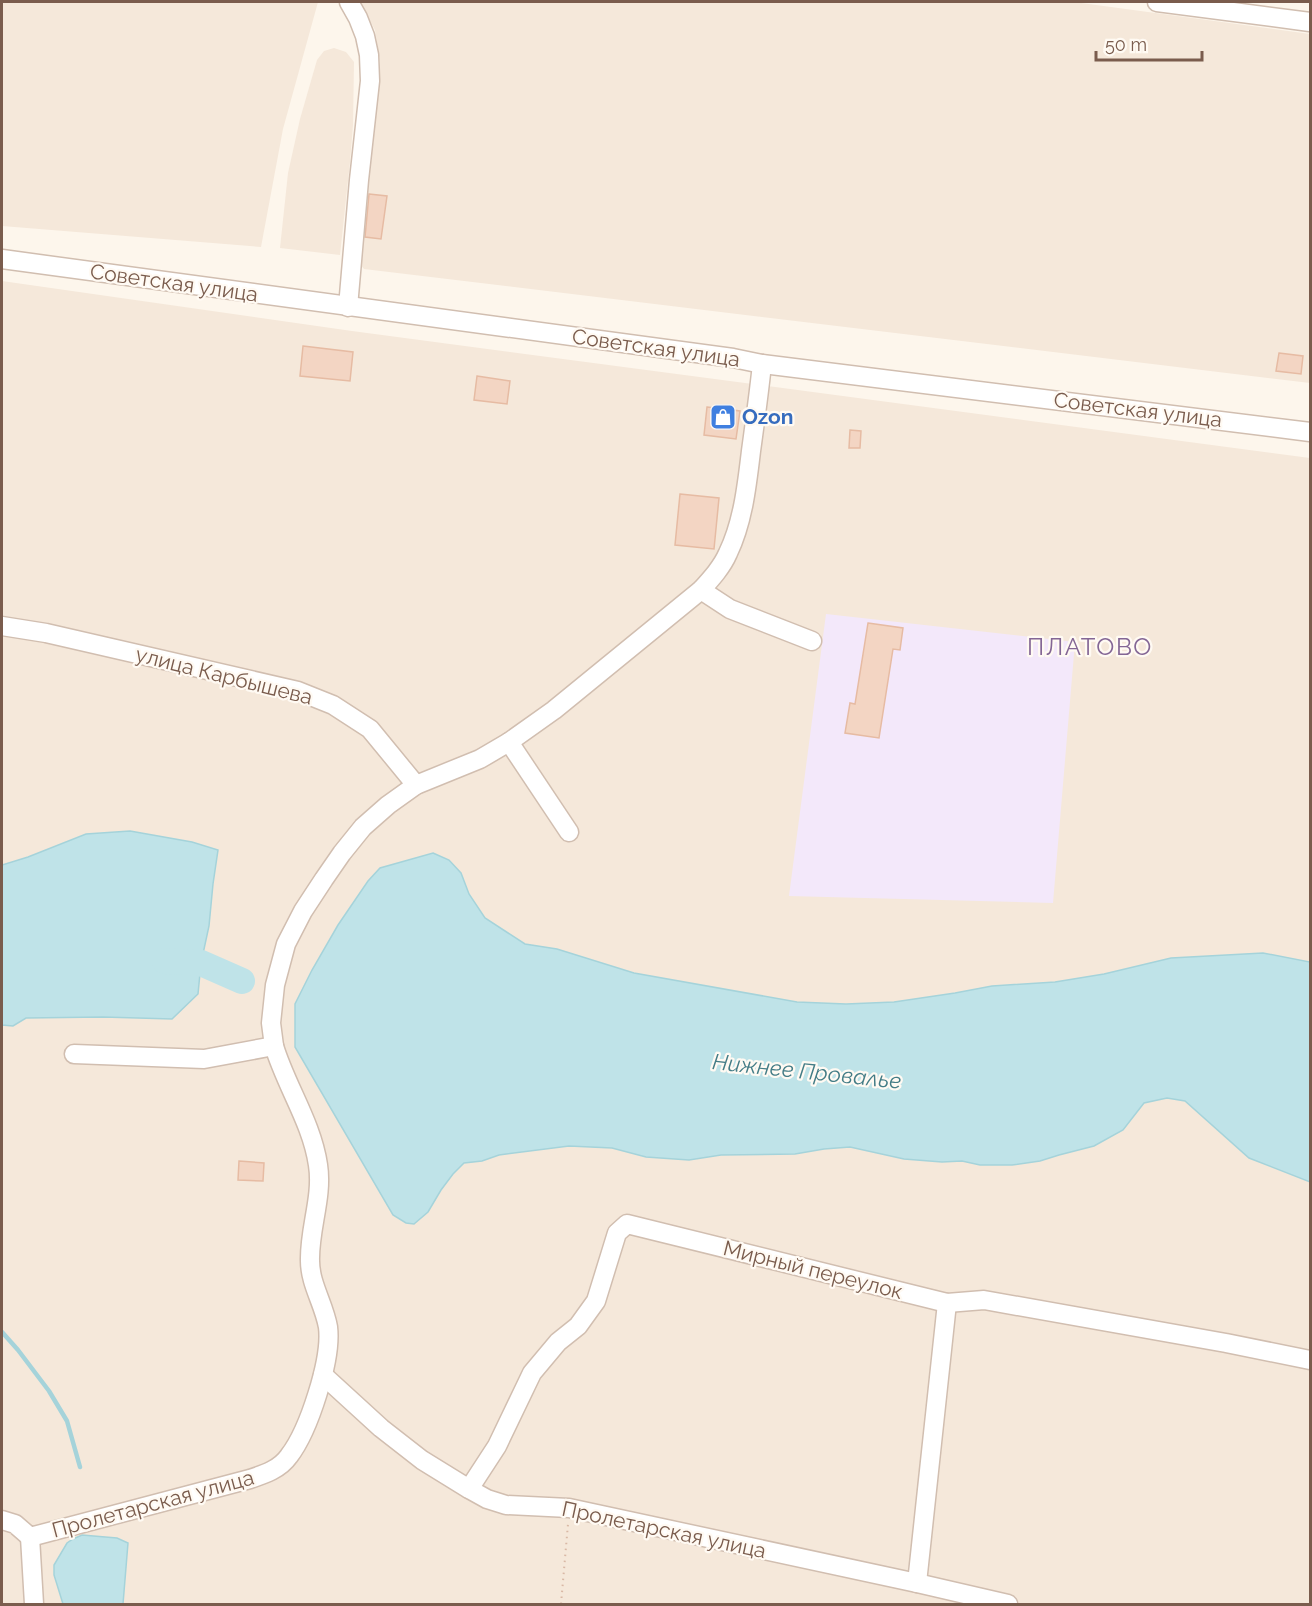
<svg xmlns="http://www.w3.org/2000/svg" width="1312" height="1606" font-family="Raleway,sans-serif">
  <style>
    .residential { fill: #f5e8da }
    .education { fill: #f3e8fa }
    .water { fill: #bfe3e8; stroke: #a5d3da; stroke-width: 1.5 }
    .lines { fill: none; stroke-linecap: round; stroke-linejoin: round }
    .stream { stroke: #a5d3da; stroke-width: 4.5 }
    .river { stroke: #bfe3e8; stroke-width: 26 }
    .building { fill: #f3d5c3; stroke: #e6bba3; stroke-width: 1.5 }
    .minor-casing { stroke: #d1beb0; stroke-width: 21 }
    .path { stroke: #d9b8a5; stroke-width: 2; stroke-dasharray: 1.5 4.5; stroke-linecap: butt }
    .minor { stroke: #fff; stroke-width: 18 }
    .labels { text-anchor: middle; stroke-width: 4.5; stroke-linejoin: round; paint-order: stroke }
    .street-label { font-size: 21px; fill: #7a5c4d; stroke: #fffaf3 }
    .shop-label { font-size: 21px; font-weight: bold; fill: #366cbe; stroke: #fffaf3; text-anchor: start }
    .water-label { font-size: 22px; font-style: italic; fill: #437c86; stroke: #fffaf3 }
    .quarter-label { font-size: 24px; letter-spacing: 1.5px; fill: #846695; stroke: #fffaf3 }
  </style>
  <rect width="100%" height="100%" fill="#fdf6ec"/>
  <g class="residential">
    <path d="M2,2H318L283,129L261,247L2,226Z"/>
    <path d="M360,2H1074L1310,34V383L364,269L358,262L380,62L375,30Z"/>
    <path d="M334,48L346,52L354,62L353,125L350,162L340,255L280,248L288,173L300,119L317,60L324,51Z"/>
    <path d="M2,281L352,331L1310,458V1604H2Z"/>
  </g>
  <path class="education" d="M826,614L1075,642L1053,903L789,896Z"/>
  <g class="water">
    <path d="M130,831L192,842L218,850L213,884L209,926L201,963L198,994L172,1019L103,1017L26,1018L13,1026L2,1025V865L28,857L86,834Z"/>
    <path d="M433,853L449,860L461,873L469,894L485,918L525,944L557,949L634,973L797,1002L846,1004L894,1002L955,993L992,986L1055,982L1104,974L1171,958L1263,953L1310,962V1182L1249,1158L1185,1101L1167,1098L1144,1103L1123,1130L1094,1146L1059,1155L1040,1161L1012,1165H980L962,1161L942,1162L904,1159L850,1147L824,1149L795,1154L721,1155L689,1160L646,1157L612,1148L569,1146L499,1155L482,1161L464,1163L453,1174L441,1190L428,1212L414,1224L406,1223L393,1215L295,1047V1004L312,970L338,925L368,881L380,868Z"/>
    <path d="M82,1535L117,1538L128,1543L123,1604H63L54,1575V1565L67,1543L73,1539Z"/>
  </g>
  <g class="lines">
    <path class="stream" d="M2,1332L18,1350L49,1391L67,1421L80,1467"/>
    <path class="river" d="M165,961L201,963L242,981"/>
  </g>
  <g class="building">
    <path d="M369,194L387,196L381,239L365,237Z"/>
    <path d="M303,346L353,352L350,381L300,376Z"/>
    <path d="M1279,353L1303,356L1301,374L1276,371Z"/>
    <path d="M477,376L510,381L507,404L474,400Z"/>
    <path d="M707,407L740,411L736,439L704,435Z"/>
    <path d="M850,430L861,431L860,448H849Z"/>
    <path d="M680,494L719,498L714,549L675,545Z"/>
    <path d="M868,623L903,628L900,650L893,649L879,738L845,733L850,703L855,704Z"/>
    <path d="M239,1161L264,1163L263,1181L238,1180Z"/>
  </g>
  <g class="lines">
    <g class="minor-casing">
      <g id="minor">
        <path d="M1157,2L1310,22"/>
        <path d="M2,259L733,358L762,364L1310,432"/>
        <path d="M348,307L359,180L370,81L369,55L365,36L358,18L349,2"/>
        <path d="M701,590L730,609L812,641"/>
        <path d="M2,626L46,633L298,691L333,705L370,729L416,785"/>
        <path d="M509,742L569,832"/>
        <path d="M274,1046L271,1023L275,985L286,944L303,911L324,879L342,853L363,827L388,805L416,785L480,759L509,742L554,710L701,590C711,579 722,567 728,553C743,522 747,485 751,451C755,422 759,393 762,364"/>
        <path d="M323,1375L381,1428L422,1460L469,1489L487,1499L506,1505L569,1508L917,1583L1008,1604"/>
        <path d="M469,1489L497,1446L532,1373L558,1342L578,1326L596,1301L617,1233L627,1224L947,1303L984,1300L1226,1343L1310,1360"/>
        <path d="M2,1520L15,1524L30,1537L250,1479C265,1474 280,1469 289,1456C309,1430 332,1359 328,1327C324,1304 310,1284 310,1261C309,1229 323,1197 318,1165C312,1123 286,1086 274,1046L204,1059L74,1054"/>
        <path d="M30,1537L34,1604"/>
        <path d="M917,1583L947,1303"/>
      </g>
    </g>
    <path class="path" d="M561,1604L568,1524"/>
    <use href="#minor" class="minor"/>
  </g>
  <defs>
    <g id="shop-square" transform="scale(1.35)"><rect x="-9" y="-9" width="18" height="18" rx="4" fill="#3f7fe0" stroke="#fffaf3"/><path d="M-5-2.5h2.3a2.7 3.5 0 0 1 5.4 0H5L5.5 6h-11ZM-1.5-2.5h3a1.5 2.3 0 0 0-3 0Z" fill="#fff"/></g>
  </defs>
  <g fill-rule="evenodd">
    <use href="#shop-square" x="723" y="417"/>
  </g>
  <g class="labels">
    <g class="street-label">
      <text transform="translate(174 283) rotate(8)" y="7">Советская улица</text>
      <text transform="translate(656 348) rotate(8)" y="7">Советская улица</text>
      <text transform="translate(1138 410) rotate(7)" y="7">Советская улица</text>
      <text transform="translate(224 676) rotate(14)" y="7">улица Карбышева</text>
      <text transform="translate(813 1270) rotate(14)" y="7">Мирный переулок</text>
      <text transform="translate(153 1504) rotate(-15)" y="7">Пролетарская улица</text>
      <text transform="translate(664 1530) rotate(12)" y="7">Пролетарская улица</text>
    </g>
    <g class="shop-label">
      <text x="742" y="424">Ozon</text>
    </g>
    <g class="water-label">
      <text transform="translate(807 1071) rotate(6)" y="8">Нижнее Провалье</text>
    </g>
    <g class="quarter-label">
      <text x="1090" y="655">ПЛАТОВО</text>
    </g>
  </g>
  <rect width="1312" height="1606" fill="none" stroke="#7a5c4d" stroke-width="6"/>
  <path d="M1096 51v9h106v-9" fill="none" stroke="#7a5c4d" stroke-width="3"/>
  <text x="1105" y="51" font-size="18" fill="#7a5c4d" stroke="#fffaf3" stroke-width="4.5" paint-order="stroke">50 m</text>
</svg>
